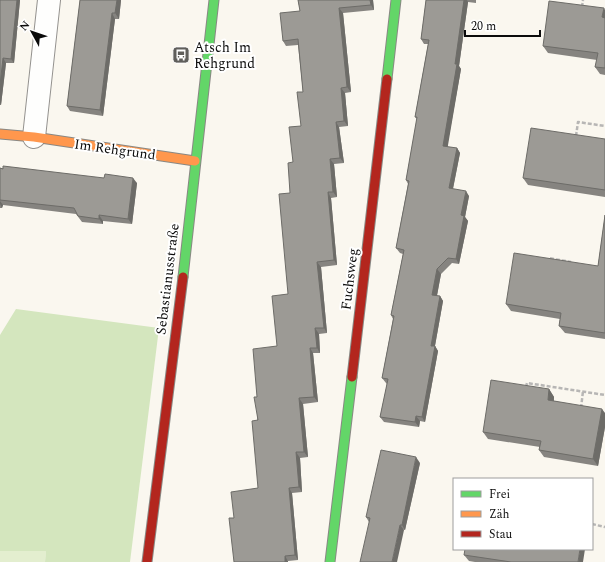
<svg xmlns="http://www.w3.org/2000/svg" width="605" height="562" font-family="Spectral,serif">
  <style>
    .green { fill: #e3eecf }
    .forest { fill: #d4e6be }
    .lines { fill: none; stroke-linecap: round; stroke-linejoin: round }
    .street-casing { stroke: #93918e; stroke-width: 24 }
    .fast-casing { stroke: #898884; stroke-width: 11 }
    .slow-casing { stroke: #898884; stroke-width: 11 }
    .jam-casing { stroke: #898884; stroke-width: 11 }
    .path { stroke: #b7b6b5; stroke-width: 2.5; stroke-dasharray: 4 2; stroke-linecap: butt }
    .street { stroke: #fefefd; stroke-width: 22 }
    .fast { stroke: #63d668; stroke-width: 9 }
    .slow { stroke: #ff974d; stroke-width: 9 }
    .jam { stroke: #b3261e; stroke-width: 9 }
    .wall { fill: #868480 }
    .shaded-wall { fill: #6d6c68 }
    .building { fill: #9c9a95; stroke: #6d6c68 }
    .labels { text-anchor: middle; stroke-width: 4; stroke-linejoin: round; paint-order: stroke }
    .poi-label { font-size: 14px; fill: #0b0b0b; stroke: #fff; text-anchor: start }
    .street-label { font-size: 14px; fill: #0b0b0b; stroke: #fff }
  </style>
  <rect width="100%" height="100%" fill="#faf7ef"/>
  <path class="green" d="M0,551H46L45,562H0Z"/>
  <path class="forest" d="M16,309L159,328L130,562H45L46,551H0V335Z"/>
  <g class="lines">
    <g class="street-casing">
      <path id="street" d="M34,137L49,0"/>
    </g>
    <g class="fast-casing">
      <g id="fast">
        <path d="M387,79L396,0"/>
        <path d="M183,277L214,0"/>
        <path d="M330,562L352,377"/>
      </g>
    </g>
    <g class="slow-casing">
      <path id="slow" d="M0,134L34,137L195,161"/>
    </g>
    <g class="jam-casing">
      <g id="jam">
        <path d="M352,377L387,79"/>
        <path d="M147,562L183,277"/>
      </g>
    </g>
    <g class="path">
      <path d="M582,7L583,0"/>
      <path d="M576,136L578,122L605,126"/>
      <path d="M548,262V258L571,262"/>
      <path d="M526,387L527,383L605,395"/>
      <path d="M581,408L583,391"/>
      <path d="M592,524L605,527"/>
    </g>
    <use href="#street" class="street"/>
    <use href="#fast" class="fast"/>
    <use href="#slow" class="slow"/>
    <use href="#jam" class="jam"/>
  </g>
  <g class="wall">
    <path d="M0,0H20L14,63H6L1,105H0Z"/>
    <path d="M80,0H121L119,19H115L103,116L70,111L67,106Z"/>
    <path d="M298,0H373L374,10L343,13L351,92L345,93L348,126L339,127L344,163L334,164L337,197L331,198L337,265L321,267L327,333L319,334L320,353H313L318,402L303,404L308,457L300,458L302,492L292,493L298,560L288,561L234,518L258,488L257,397L277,346L288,294L290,193L293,162L301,126L303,92L298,45L286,46L283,41L300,11Z"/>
    <path d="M426,0H476V3L468,2L459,66L461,69L447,147L457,148L460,153L453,189L469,196L465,217L468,221L459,264L452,263L441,274L437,296H440L443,301L435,346L438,351L425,422L420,421L419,427L384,422L380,417L387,384L386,383L382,378L393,319L391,315L403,254L400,253L396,248L408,184L406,180L417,119L415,117L428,44H424L421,39Z"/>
    <path d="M605,10V75L600,74L595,67L597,60L548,53L543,46Z"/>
    <path d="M605,139V197L528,185L523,178Z"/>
    <path d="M0,168L137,183L132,224L103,221V224L82,222L76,214L3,205L2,208H0Z"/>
    <path d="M605,215V339L565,333L559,326L560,319L511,311L506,304L598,266Z"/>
    <path d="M549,389L554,397V401L605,413V427L598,466L544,457L539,450L540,447L488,439L483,432Z"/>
    <path d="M420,463L405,530L369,522L366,517Z"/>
    <path d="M464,555L583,562H475L469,561Z"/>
  </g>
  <g class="shaded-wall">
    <path d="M17,0H20L14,63L11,59Z"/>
    <path d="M117,0H121L119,19L115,13Z"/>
    <path d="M370,0H373L374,10L371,5Z"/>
    <path d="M464,0H467L468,2L459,66L461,69L447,151L443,146Z"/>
    <path d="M339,8L343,13L351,92L347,87Z"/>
    <path d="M604,8L605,10V21L602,17Z"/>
    <path d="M112,13L115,19L103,116L100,110Z"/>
    <path d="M3,58L6,63L1,105L0,103V85Z"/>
    <path d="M341,88L345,93L348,126L344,121Z"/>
    <path d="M336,122L339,127L344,163L340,158Z"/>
    <path d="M457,148L460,153L452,193L449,188Z"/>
    <path d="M330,159L334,164L337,197L333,192Z"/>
    <path d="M133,178L137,183L132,224L128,219Z"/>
    <path d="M466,191L469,196L465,217L468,221L459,264L456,259L461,215Z"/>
    <path d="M328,192L331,198L337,265L334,260Z"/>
    <path d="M0,201L3,205L2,208L0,204Z"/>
    <path d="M99,215L103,221V224L99,219Z"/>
    <path d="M317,262L321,267L327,333L324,328Z"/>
    <path d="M437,269L441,274L436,300L432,295Z"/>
    <path d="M440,296L443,301L434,351L431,346Z"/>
    <path d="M315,328L319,334L320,353L317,348Z"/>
    <path d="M435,346L438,351L425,422L422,417Z"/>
    <path d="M310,348L313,353L318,402L314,397Z"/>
    <path d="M549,389L554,397L553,407L548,400Z"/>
    <path d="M299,398L303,404L308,457L304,452Z"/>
    <path d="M602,409L605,413V427L598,466L593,459Z"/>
    <path d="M416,416L420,421L419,427L415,422Z"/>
    <path d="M296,452L300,458L302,492L299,487Z"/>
    <path d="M416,457L420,463L405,530L402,525Z"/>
    <path d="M289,488L292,493L298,560L295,555Z"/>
    <path d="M400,525L404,530L397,562H392Z"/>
    <path d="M580,549H585L583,562H578Z"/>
    <path d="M285,556L288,561V562H285Z"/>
  </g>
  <g class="building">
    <path d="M0,0H17L11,59L3,58L0,85Z"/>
    <path d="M80,0H117L115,13H112L100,110L67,106Z"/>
    <path d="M298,0H370L371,5L339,8L347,87L341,88L344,121L336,122L340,158L330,159L333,192H328L334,260L317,262L324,328H315L317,348H310L314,397L299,398L304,452H296L299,487L289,488L295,555L285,556V562H234L229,518H234L231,492L258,488L252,421L258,420L254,397H257L253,349L277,346L272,296L288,294L279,194L290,193L288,163L293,162L289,127L301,126L297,92H303L298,39L283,41L280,13L300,11Z"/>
    <path d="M426,0H464L455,64H457L443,146L457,148L449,188L466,191L461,215L464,216L456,259L448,258L437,269L432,295L440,296L431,346H435L422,417L416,416L415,422L380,417L388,379L382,378L394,316L391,315L404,250L396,248L409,181L406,180L417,117H415L429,40L421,39Z"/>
    <path d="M549,1L604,8L602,17L605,18V68L595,67L598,53L543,46Z"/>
    <path d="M531,128L605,139V190L523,178Z"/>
    <path d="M3,166L104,178L105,174L133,178L128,219L99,215V219L78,216L74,208L0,200V168L3,169Z"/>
    <path d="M605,215V333L559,326L561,313L506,304L514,253L598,266Z"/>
    <path d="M491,380L549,389L548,400L602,409L593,459L539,450L541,441L483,432Z"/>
    <path d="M381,450L416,457L402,525H400L392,562H360L370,518L366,517Z"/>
    <path d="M465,549H580L578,562H511L464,555Z"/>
  </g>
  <defs>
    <g id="bus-square" transform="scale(0.9)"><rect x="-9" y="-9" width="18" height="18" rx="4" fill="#5f5e5b" stroke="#fff"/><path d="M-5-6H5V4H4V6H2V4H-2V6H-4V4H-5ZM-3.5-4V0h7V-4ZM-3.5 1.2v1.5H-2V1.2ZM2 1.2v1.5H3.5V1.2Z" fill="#fff"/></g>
  </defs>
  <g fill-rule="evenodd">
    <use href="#bus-square" x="181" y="55"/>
  </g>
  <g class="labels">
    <g class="poi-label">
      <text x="194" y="52">Atsch Im<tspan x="194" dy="16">Rehgrund</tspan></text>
    </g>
    <g class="street-label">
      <text transform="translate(115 149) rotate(8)" y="5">Im Rehgrund</text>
      <text transform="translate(167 279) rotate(-83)" y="5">Sebastianusstraße</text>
      <text transform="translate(349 279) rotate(-83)" y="5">Fuchsweg</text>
    </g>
  </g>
  <rect x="453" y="478" width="140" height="72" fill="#ffffff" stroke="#9d9d9d"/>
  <rect x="461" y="491" width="20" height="6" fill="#63d668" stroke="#9d9d9d"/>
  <text x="489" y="498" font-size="12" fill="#0b0b0b">Frei</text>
  <rect x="461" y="511" width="20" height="6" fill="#ff974d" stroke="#9d9d9d"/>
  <text x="489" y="518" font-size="12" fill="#0b0b0b">Zäh</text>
  <rect x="461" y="531" width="20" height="6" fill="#b3261e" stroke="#9d9d9d"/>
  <text x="489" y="538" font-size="12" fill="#0b0b0b">Stau</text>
  <g transform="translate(32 32) rotate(310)" stroke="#ffffff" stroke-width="3" paint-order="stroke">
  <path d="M0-3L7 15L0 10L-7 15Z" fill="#0b0b0b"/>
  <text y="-6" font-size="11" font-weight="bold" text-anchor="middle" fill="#0b0b0b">N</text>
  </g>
  <path d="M465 30v6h75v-6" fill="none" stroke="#0b0b0b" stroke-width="2"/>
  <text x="471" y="30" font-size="12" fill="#0b0b0b" stroke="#ffffff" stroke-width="3" paint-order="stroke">20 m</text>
</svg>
